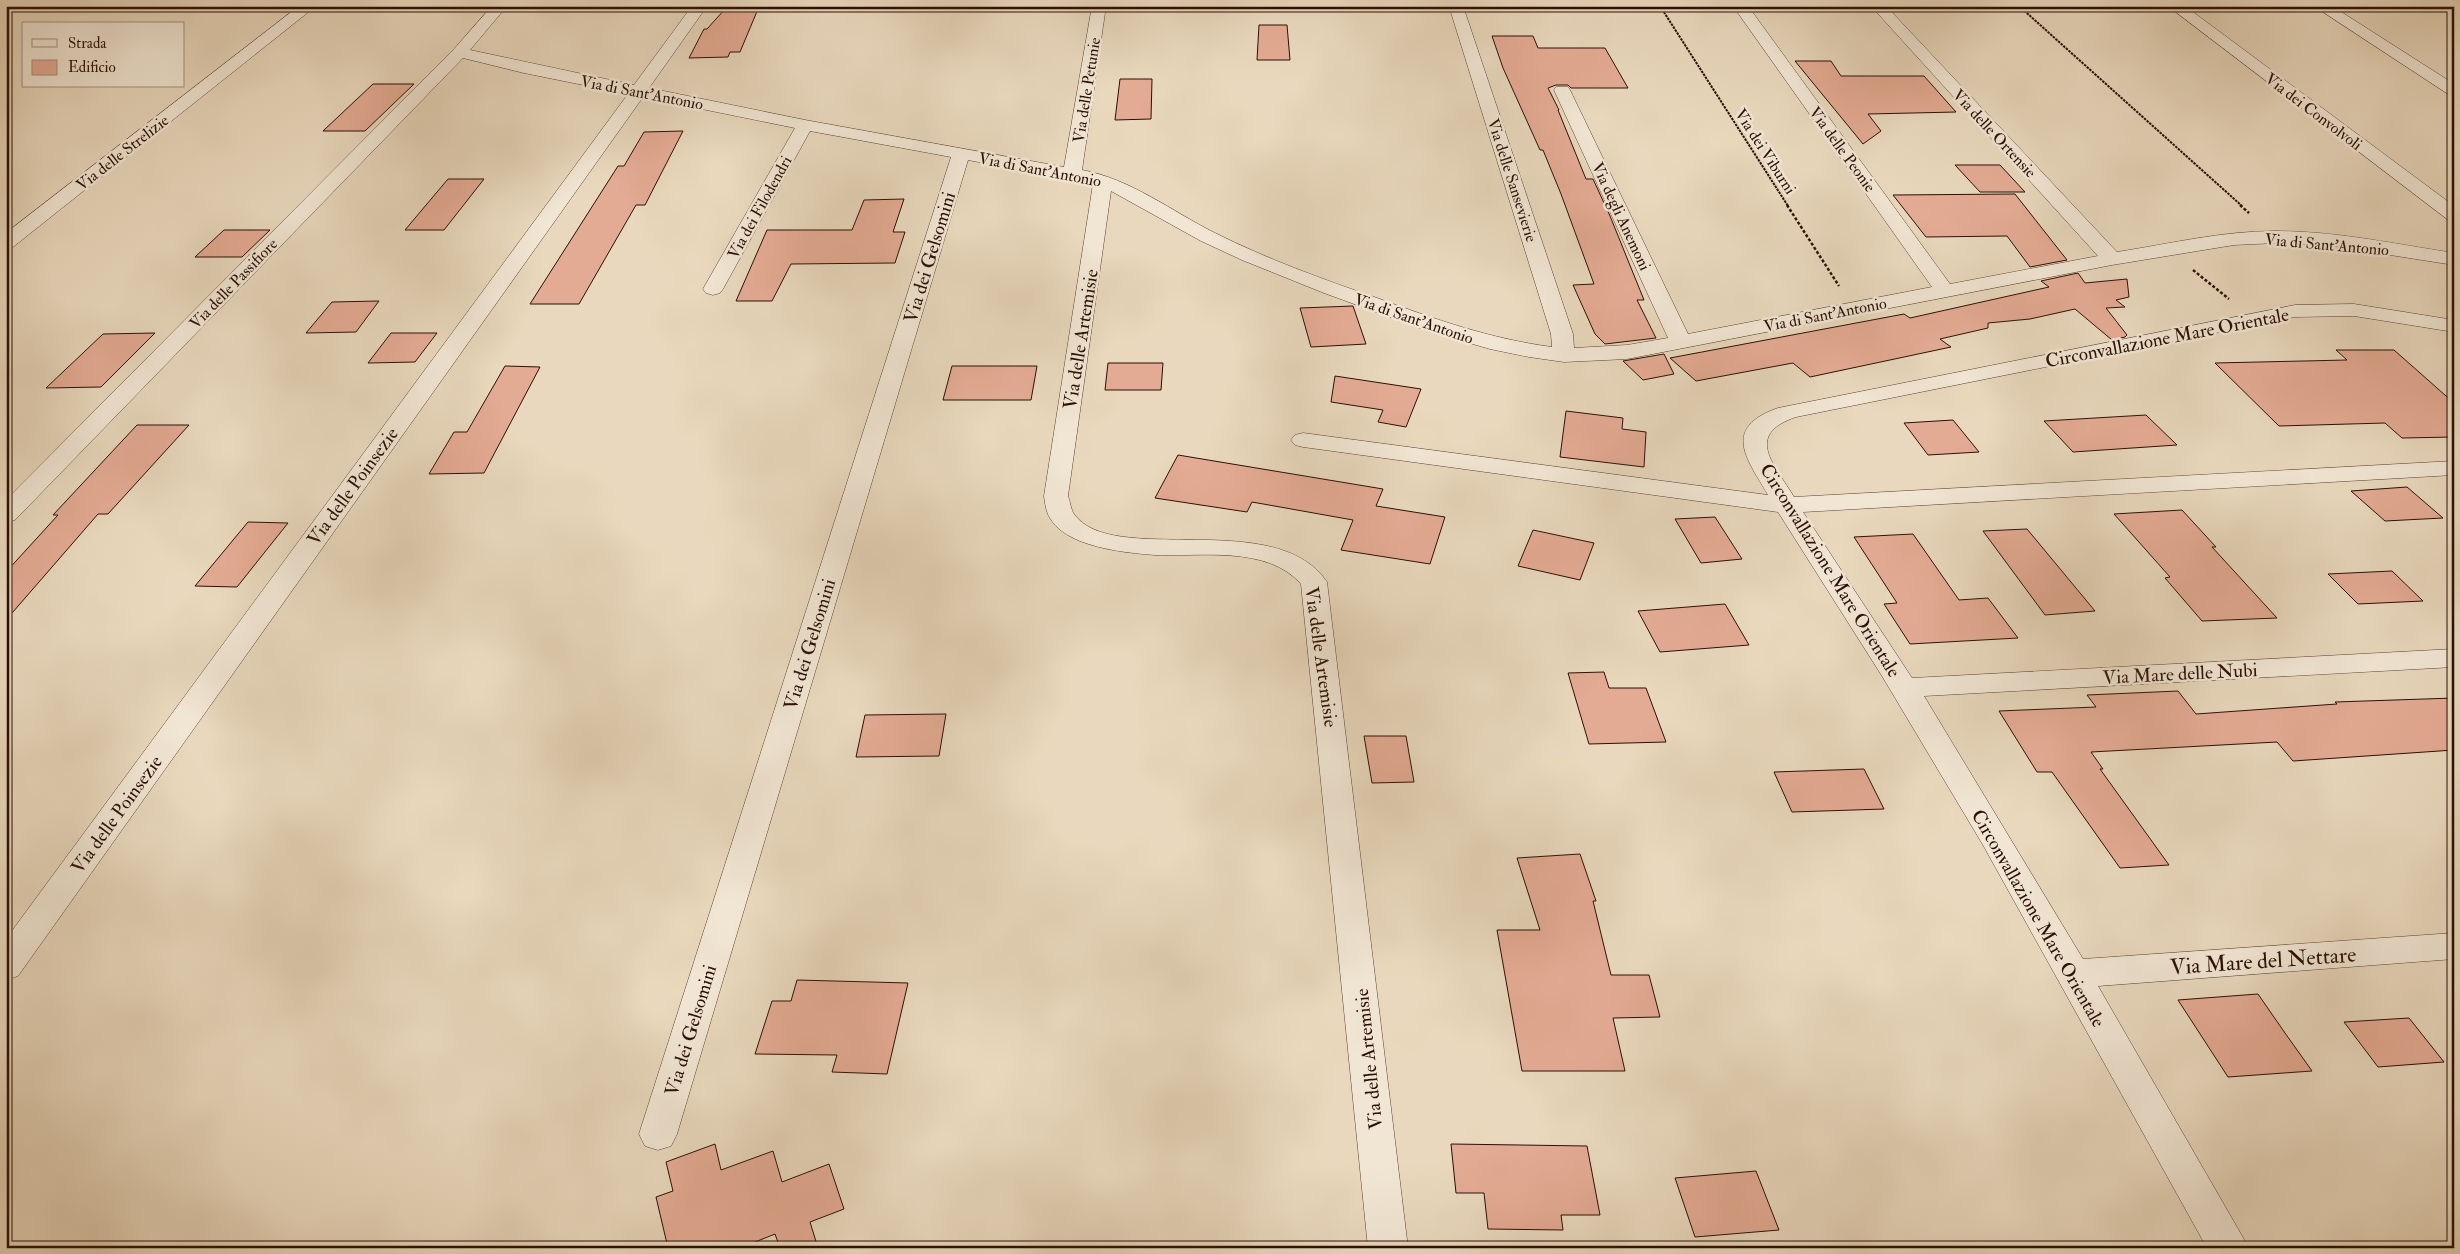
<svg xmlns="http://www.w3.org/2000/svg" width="2460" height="1254" font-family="'IM FELL Double Pica',serif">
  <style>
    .building { fill: #e4ab94; stroke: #2b0f05 }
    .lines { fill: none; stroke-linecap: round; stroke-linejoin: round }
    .minor-casing { stroke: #5a4133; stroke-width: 1 }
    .path-far1 { stroke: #2b0f05; stroke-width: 2; stroke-dasharray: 2.5 1; stroke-linecap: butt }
    .path { stroke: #2b0f05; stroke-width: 2.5; stroke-dasharray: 3 2; stroke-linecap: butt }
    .minor { fill: #f1e6d4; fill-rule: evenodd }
    .labels { text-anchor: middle; stroke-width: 5; stroke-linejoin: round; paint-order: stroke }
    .far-street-label { font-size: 16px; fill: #2b0f05; stroke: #f1e6d4 }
    .street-label { font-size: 19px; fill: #2b0f05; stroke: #f1e6d4 }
    .near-street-label { font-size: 22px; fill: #2b0f05; stroke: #f1e6d4 }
  </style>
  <rect width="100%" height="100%" fill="#e9d8bd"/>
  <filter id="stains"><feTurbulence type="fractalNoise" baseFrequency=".004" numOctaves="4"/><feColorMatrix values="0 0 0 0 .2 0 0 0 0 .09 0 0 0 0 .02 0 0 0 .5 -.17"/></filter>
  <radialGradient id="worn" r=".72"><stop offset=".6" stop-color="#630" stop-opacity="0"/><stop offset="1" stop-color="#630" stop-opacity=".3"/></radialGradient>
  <g class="building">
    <path d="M725,9H758L740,52H730L728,57L689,58L704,29H707Z"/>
    <path d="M1259,25H1287L1290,60H1257Z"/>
    <path d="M1492,36H1533L1538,48H1605L1628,88H1571L1568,85H1556L1548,88L1559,110H1558L1586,179H1593L1610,216L1644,300H1637L1656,338L1605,344L1595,334L1573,285L1594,284L1561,194L1543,150H1540L1503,68Z"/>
    <path d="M1795,61H1831L1841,76H1924L1956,112L1868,114L1881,131L1863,144Z"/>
    <path d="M1120,79H1152L1151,119L1115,120Z"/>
    <path d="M373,84H414L365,131H323Z"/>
    <path d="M683,131L645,205H636L579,304H530L618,166H624L644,132Z"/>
    <path d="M1955,165H2000L2025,192H1980Z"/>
    <path d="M448,179H484L444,230H405Z"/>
    <path d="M2015,194L2067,260L2030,267L2007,236L1926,237L1893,195Z"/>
    <path d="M904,199L893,232H905L895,263L791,264L772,301H736L767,230H852L864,200Z"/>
    <path d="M224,230H270L242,257H195Z"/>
    <path d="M2078,273L2085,283L2127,279L2129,297L2116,300L2125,307L2106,308L2127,335L2125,337L2112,340L2075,309L2030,319L1988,323V328L1940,339L1951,347L1810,377L1793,363L1696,381L1670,358L1904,314L1910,318L2049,287L2041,281Z"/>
    <path d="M379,301L356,332L306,333L332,302Z"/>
    <path d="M1353,306L1366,344L1311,347L1300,308Z"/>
    <path d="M155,333L101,387L46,388L103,334Z"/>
    <path d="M391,333H437L415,362L368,363Z"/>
    <path d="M2336,350H2394L2454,403V437L2402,438L2385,423L2279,426L2215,363L2347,360Z"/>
    <path d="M1664,354L1674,374L1643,380L1623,361Z"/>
    <path d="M1108,363H1163L1161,390H1105Z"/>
    <path d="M505,366L540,367L484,473L429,474L454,432H467Z"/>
    <path d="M952,366H1037L1031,400H943Z"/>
    <path d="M1335,376L1421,389L1406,427L1378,422L1383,410L1331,402Z"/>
    <path d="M1566,411L1623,418L1622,429L1646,432L1644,467L1560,457Z"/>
    <path d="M2146,415L2177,445L2073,452L2044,421Z"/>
    <path d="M1953,420L1979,452L1928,455L1904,423Z"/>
    <path d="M137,425H189L108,514H98L6,620V572L58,515H53Z"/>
    <path d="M1178,455L1383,489L1376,506L1445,517L1430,564L1341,550L1353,520L1252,502L1247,512L1155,498Z"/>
    <path d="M2407,487L2443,518L2385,521L2351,491Z"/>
    <path d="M2182,510L2216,547H2212L2277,618L2202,621L2165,578L2170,577L2114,514Z"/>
    <path d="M1715,517L1742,559L1701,563L1675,519Z"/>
    <path d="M248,522L288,523L237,587L195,586Z"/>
    <path d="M2027,529L2095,611L2045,615L1983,531Z"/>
    <path d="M1533,530L1594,543L1580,580L1518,566Z"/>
    <path d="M1913,534L1959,600L1988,598L2018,638L1910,644L1884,604L1897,603L1854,537Z"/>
    <path d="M2392,571L2423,601L2358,604L2328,574Z"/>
    <path d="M1725,604L1749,645L1660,652L1638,611Z"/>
    <path d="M1604,672L1609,688H1646L1666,742L1589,744L1568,673Z"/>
    <path d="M2178,691L2196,714L2337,704L2335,702L2454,698V750L2293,761L2277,742L2091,752L2103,769H2100L2169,865L2120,868L2052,772H2037L1999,711L2096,707L2087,695Z"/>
    <path d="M946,714L939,756L856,757L865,715Z"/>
    <path d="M1364,736H1406L1414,782L1372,783Z"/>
    <path d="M1864,769L1884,809L1792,812L1774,772Z"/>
    <path d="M1580,854L1596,901H1593L1611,975H1649L1660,1017L1613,1018L1625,1071H1522L1497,930H1540L1517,858Z"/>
    <path d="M797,980L908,983L887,1074L832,1072L837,1055L755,1054L772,1001H791Z"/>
    <path d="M2258,994L2285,1033L2312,1071L2228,1077L2178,1000Z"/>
    <path d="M2409,1018L2444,1062L2378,1067L2344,1022Z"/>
    <path d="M715,1144L721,1170L773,1151L782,1182L829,1164L844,1209L810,1222L818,1248H780L775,1234L740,1248H668L656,1197L673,1191L666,1162Z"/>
    <path d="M1451,1144L1587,1146L1600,1215H1561L1563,1230L1488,1229L1484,1193H1456Z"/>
    <path d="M1756,1171L1779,1230L1695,1237L1675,1178Z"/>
  </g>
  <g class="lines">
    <g class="minor-casing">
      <g id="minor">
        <path d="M299,6H316L13,247L6,249V233Z"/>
        <path d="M492,6H507L470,50L634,85L692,6H707L649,88L805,120L1064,167L1092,6H1106L1082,170C1131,179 1171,211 1215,233C1267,259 1322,279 1377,298C1434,319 1491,339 1552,347L1551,334L1449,6H1463L1573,334L1574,348L1627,345L1668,338L1554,90L1556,87H1568L1570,90L1688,334L1932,287L1733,6H1748L1950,284L2098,256L1871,6H1886L2117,252C2169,244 2222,231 2276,231C2335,231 2395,244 2454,253V265L2333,246L2276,243L2234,245L2112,265L1627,359L1564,362L1529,357L1490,349L1428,331L1324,293L1242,260L1201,241L1111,191L1068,496C1070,501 1071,510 1074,514C1112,568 1276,506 1327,582L1408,1248H1368L1301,584C1267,545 1200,557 1155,555C1129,553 1103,550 1080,541C1068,536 1056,529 1050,518C1046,512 1045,503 1044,496L1093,184L1090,183L968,160L677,1134L671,1146L658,1150L645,1146L639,1134L951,157L810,131L723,289L720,293L713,295L706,293L703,289L795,128L643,97L18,976L6,980V939L628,94L524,73L463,58L15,520L6,522V500L454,49Z"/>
        <path d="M2168,6H2185L2454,206V221L2447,219Z"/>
        <path d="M2314,6H2332L2454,84V96L2448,94Z"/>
        <path d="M2354,304L2454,320V332L2354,316L2295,317L1796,417C1743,435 1775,465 1794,497L2454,461V475L1803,512L1912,678L2454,649V667L1924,696L2083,959L2454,933V959L2098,986L2249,1248H2207L1983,845L1882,676L1778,512L1303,447L1295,445L1291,440L1295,435L1303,433L1768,495C1747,459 1721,428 1778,408L2295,305Z"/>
      </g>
    </g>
    <g class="path-far1">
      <path d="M1660,6L1788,206"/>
      <path d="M2019,6L2242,206"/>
    </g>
    <g class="path">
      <path d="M1787,205L1839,286"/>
      <path d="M2240,205L2249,213"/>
      <path d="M2193,270L2229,299"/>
    </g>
    <use href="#minor" class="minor"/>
  </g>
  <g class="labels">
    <g class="far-street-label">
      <text transform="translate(1086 90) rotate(-81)" y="6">Via delle Petunie</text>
      <text transform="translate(642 92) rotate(11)" y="6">Via di Sant'Antonio</text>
      <text transform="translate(2314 111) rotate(37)" y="6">Via dei Convolvoli</text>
      <text transform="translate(1995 133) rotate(47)" y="6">Via delle Ortensie</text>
      <text transform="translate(1843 149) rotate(54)" y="6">Via delle Peonie</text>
      <text transform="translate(1766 151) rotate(57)" y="6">Via dei Viburni</text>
      <text transform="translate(122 152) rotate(-38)" y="6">Via delle Strelizie</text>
      <text transform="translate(1040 169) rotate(11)" y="6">Via di Sant'Antonio</text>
      <text transform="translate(1513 180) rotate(72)" y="6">Via delle Sansevierie</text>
      <text transform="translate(759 207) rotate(-61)" y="6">Via dei Filodendri</text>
      <text transform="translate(1622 216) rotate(65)" y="6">Via degli Anemoni</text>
      <text transform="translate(2327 244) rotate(5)" y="6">Via di Sant'Antonio</text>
      <text transform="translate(233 283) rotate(-46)" y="6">Via delle Passifiore</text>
      <text transform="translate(1825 314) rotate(-11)" y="6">Via di Sant'Antonio</text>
      <text transform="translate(1414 318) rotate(19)" y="6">Via di Sant'Antonio</text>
    </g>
    <g class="street-label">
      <text transform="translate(929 257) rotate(-73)" y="7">Via dei Gelsomini</text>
      <text transform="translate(2167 337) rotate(-11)" y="7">Circonvallazione Mare Orientale</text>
      <text transform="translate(1080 339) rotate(-81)" y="7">Via delle Artemisie</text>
      <text transform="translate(352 486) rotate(-54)" y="7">Via delle Poinsezie</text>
      <text transform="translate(1831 570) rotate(58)" y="7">Circonvallazione Mare Orientale</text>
      <text transform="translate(809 644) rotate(-73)" y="7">Via dei Gelsomini</text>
      <text transform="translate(1322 657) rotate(82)" y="7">Via delle Artemisie</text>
      <text transform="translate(2180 673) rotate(-3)" y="7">Via Mare delle Nubi</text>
      <text transform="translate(116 814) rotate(-54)" y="7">Via delle Poinsezie</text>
      <text transform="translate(2039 918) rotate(60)" y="7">Circonvallazione Mare Orientale</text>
      <text transform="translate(690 1030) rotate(-73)" y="7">Via dei Gelsomini</text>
      <text transform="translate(1368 1059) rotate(-96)" y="7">Via delle Artemisie</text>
    </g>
    <g class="near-street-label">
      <text transform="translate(2263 960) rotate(-4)" y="8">Via Mare del Nettare</text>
    </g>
  </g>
  <rect width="2460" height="1254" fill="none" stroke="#e9d8bd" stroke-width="25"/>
  <rect x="8" y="8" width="2445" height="1239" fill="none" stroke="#2b0f05" stroke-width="2.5"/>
  <rect x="12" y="12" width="2435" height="1229" fill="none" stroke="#2b0f05"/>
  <rect x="22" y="22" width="162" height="65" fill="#f1e6d4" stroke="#a29081"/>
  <rect x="32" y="39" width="25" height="8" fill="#f1e6d4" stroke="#a29081"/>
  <text x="68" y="48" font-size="15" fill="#2b0f05">Strada</text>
  <rect x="32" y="60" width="25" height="15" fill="#e4ab94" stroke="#a29081"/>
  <text x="68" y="72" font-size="15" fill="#2b0f05">Edificio</text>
  <rect width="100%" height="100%" filter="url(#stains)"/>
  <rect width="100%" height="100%" fill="url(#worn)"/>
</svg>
